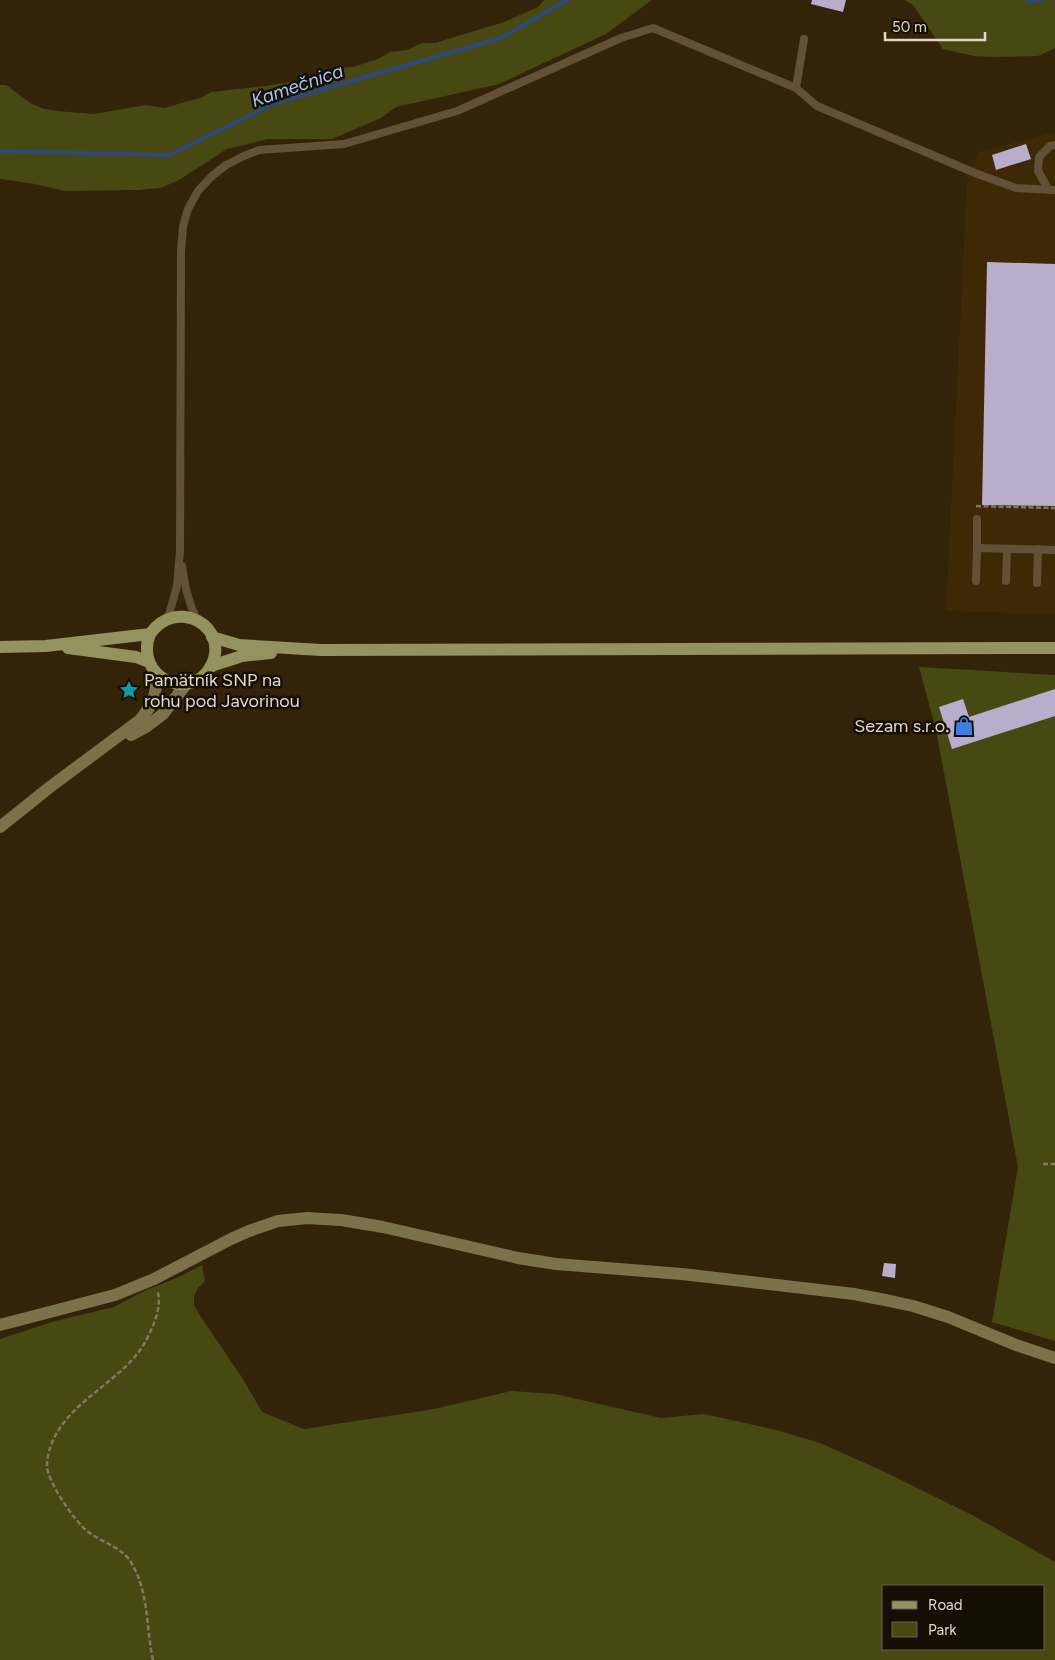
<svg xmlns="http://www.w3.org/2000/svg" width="1055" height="1660" font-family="Figtree,sans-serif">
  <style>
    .built { fill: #3d2906 }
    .green { fill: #484813; fill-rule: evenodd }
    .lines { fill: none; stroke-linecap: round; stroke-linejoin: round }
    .stream { stroke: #2b497c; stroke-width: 4 }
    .building { fill: #baaccb }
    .path { stroke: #847762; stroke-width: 2.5; stroke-dasharray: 5 2.5; stroke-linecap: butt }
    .lane { stroke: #625136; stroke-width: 8 }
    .secondary { stroke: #7b714a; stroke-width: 12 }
    .primary { stroke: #94925e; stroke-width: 12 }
    .labels { text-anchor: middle; stroke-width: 5; stroke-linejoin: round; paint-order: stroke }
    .poi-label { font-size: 18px; fill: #e1d6c8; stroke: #150e05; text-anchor: start }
    .water-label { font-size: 19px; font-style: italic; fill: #a6c3f1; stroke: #150e05 }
  </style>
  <rect width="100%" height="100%" fill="#332309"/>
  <path class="built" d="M1055,132V614L946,611L967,181L978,152Z"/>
  <g class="green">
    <path d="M544,0H652L606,34L499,84L396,107L381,118L332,139H268L227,149L179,180L161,188L138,190L65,191L35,184L0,179V85H6L32,104L45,109L57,111L94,114L146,105L164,108L203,97L211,92L265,86L303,80L341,68L353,67L378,59L390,52L407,50L422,43H435L504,22L538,7Z"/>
    <path d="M905,0H1055V48L1038,56L995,57L974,56L943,49L913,5Z"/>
    <path d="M919,667L1055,675V1341L992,1322L1018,1167L936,730Z"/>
    <path d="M202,1265L205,1281L198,1288L194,1296V1305L201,1317L243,1379L262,1412L304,1429L434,1409L511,1391L555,1394L661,1418L704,1414L776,1430L820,1443L885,1472L974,1516L1055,1562V1660H0V1339L55,1321L114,1307L142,1292L181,1276ZM884,1586H1044V1649H884Z"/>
  </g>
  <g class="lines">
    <g class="stream">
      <path d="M1027,0L1029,1L1042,0"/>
      <path d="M0,151L169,155L275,103L501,38L567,0"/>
    </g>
  </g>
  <g class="building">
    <path d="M812,0H846L843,12L811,4Z"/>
    <path d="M1026,144L1031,159L996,170L992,155Z"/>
    <path d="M987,262L1055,264V506L982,505Z"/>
    <path d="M1055,689V716L952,749L939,707L963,699L969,717Z"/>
    <path d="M884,1263L896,1264L895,1278L882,1276Z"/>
  </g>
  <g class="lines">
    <g class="path">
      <path d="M976,506L1055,508"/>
      <path d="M1043,1164H1055"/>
      <path d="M153,1660C146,1628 149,1593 132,1564C123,1547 102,1543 87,1531C75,1521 46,1481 47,1464C51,1411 110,1389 138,1353C145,1344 150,1333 154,1323C158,1312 161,1301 157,1290"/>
    </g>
    <g class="lane">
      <path d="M796,88L804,39"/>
      <path d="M1048,189L1038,171L1039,157L1050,146L1055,145"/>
      <path d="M977,548V519"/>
      <path d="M182,566C185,586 188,602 197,620"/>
      <path d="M976,581L977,548L1055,550"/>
      <path d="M1006,581L1007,549"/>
      <path d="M1037,583L1038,549"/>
      <path d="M168,618L177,586L180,551L181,252L183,226L188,209L198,191L212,176L226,165L244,156L259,150L344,144L457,111L621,38L653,28L796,88L817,106L975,173L1016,188L1055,190"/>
    </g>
    <g class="secondary">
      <path d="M131,735L146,727L163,714L187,683"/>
      <path d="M0,827L50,787L140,720C154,703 156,696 157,674"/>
      <path d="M0,1325L115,1295L154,1279L231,1239L249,1231L278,1221L307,1218L341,1220L383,1227L518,1258L556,1264L682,1274L854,1294L885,1300L913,1306L948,1317L1016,1345L1055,1358"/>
    </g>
    <g class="primary">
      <path d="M212,637L239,645L321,650L1055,648"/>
      <path d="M0,647L46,646L150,634C177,596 231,627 211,666C191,704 133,677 150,634"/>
      <path d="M68,648L136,657L149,662"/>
      <path d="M211,666L242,656L271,653"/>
    </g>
  </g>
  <defs>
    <g id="sight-bare" transform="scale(1.5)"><path d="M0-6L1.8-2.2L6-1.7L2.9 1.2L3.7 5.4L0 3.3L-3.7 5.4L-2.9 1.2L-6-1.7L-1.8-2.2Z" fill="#0f9aa8" stroke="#150e05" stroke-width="2.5" paint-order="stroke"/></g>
    <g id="shop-bare" transform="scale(1.5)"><path d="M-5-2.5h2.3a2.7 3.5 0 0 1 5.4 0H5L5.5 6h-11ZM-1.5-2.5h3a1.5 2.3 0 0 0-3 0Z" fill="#3f7fe0" stroke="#150e05" stroke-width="2.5" paint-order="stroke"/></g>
  </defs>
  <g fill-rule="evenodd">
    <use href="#sight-bare" x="129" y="690"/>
    <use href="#shop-bare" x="964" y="726"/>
  </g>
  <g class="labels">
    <g class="poi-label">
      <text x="144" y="686">Pamätník SNP na<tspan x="144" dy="21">rohu pod Javorinou</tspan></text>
      <text x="949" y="732" text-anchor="end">Sezam s.r.o.</text>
    </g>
    <g class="water-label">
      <text transform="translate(297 85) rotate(-19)" y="7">Kamečnica</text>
    </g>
  </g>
  <rect x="882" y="1585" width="162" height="65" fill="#150e05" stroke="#675e53"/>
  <rect x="892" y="1601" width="25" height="8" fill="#94925e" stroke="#675e53"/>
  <text x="928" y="1610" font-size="15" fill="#e1d6c8">Road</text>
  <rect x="892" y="1622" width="25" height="15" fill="#484813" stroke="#675e53"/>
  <text x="928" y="1635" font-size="15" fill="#e1d6c8">Park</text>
  <path d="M885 32v8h100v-8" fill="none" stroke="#e1d6c8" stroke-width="2.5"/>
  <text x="892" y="32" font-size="15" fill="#e1d6c8" stroke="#150e05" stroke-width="4" paint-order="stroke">50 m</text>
</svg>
